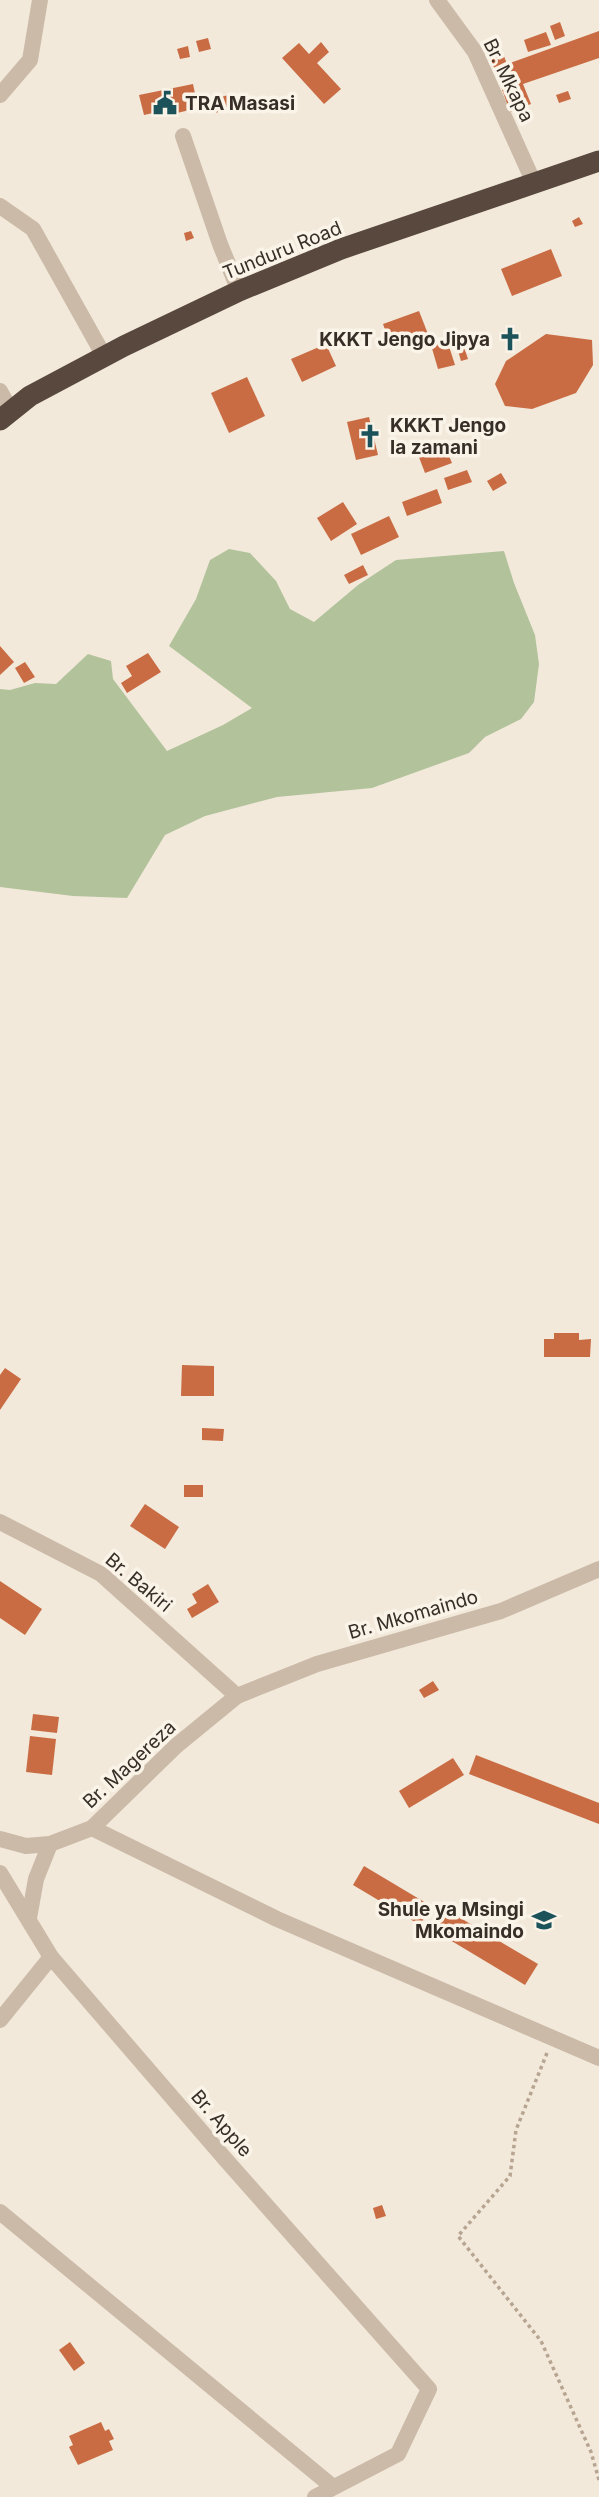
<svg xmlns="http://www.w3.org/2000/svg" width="599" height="2497" font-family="Inter,sans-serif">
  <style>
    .green { fill: #b2c29b }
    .building { fill: #c96c43 }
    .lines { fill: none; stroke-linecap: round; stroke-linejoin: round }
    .path { stroke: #b7a491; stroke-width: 3.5; stroke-dasharray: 3.5 3.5; stroke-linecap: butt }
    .street { stroke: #cbbaa7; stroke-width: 16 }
    .highway { stroke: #58483e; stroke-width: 21 }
    .labels { text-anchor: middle; stroke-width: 7; stroke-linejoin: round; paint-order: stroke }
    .street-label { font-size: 19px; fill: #372e28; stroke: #faf3e8 }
    .poi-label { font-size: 19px; font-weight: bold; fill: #372e28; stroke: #faf3e8; text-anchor: start }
  </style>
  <rect width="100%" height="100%" fill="#f2e9db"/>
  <path class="green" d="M229,549L250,553L276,581L290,609L314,622L358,585L396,560L504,551L514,583L535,635L539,664L534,702L521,719L485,737L469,753L372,788L277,797L205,816L165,835L127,898L73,896L0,887V689L10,690L35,683L56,684L88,654L111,661L113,679L167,751L223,725L252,708L169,646L196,599L210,560Z"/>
  <g class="building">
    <path d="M560,22L565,36L555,40L550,26Z"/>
    <path d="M599,31V58L523,84L531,104L510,112L490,56L502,51L507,64Z"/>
    <path d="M546,32L551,45L528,52L524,40Z"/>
    <path d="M208,38L211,49L199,52L196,41Z"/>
    <path d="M321,42L329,52L317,63L341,89L324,104L282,58L299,43L309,54Z"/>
    <path d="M188,46L190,57L180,59L177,49Z"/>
    <path d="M193,84L198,108L177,113L176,108L144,115L139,95Z"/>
    <path d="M568,91L571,99L559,103L556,95Z"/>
    <path d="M229,95L232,108L215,113L211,99Z"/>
    <path d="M579,217L583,224L575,227L572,221Z"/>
    <path d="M191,231L194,238L186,241L184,233Z"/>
    <path d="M551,249L562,276L512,296L501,269Z"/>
    <path d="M419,311L428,334L391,347L383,324Z"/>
    <path d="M546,334L592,340L593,365L576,393L532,409L505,406L495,384L506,361Z"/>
    <path d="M461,338L468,359L461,361L455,340Z"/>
    <path d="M447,340L455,365L438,369L431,345Z"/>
    <path d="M326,344L336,366L302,382L291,359Z"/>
    <path d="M247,377L265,416L229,433L211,393Z"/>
    <path d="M369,417L378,455L356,460L347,422Z"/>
    <path d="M443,442L452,463L425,473L417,452Z"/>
    <path d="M467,470L472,482L448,490L444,478Z"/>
    <path d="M501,473L507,483L493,491L487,481Z"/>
    <path d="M437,489L442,503L407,516L402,502Z"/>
    <path d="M343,502L357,524L331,541L317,518Z"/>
    <path d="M389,516L399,537L361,555L351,534Z"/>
    <path d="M363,565L368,575L349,584L344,575Z"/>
    <path d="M0,646L14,662L0,675Z"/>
    <path d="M148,653L161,672L127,693L121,683L132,676L126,666Z"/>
    <path d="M25,662L35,677L24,683L15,668Z"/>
    <path d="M554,1333H579V1340L591,1339L590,1357H544V1339H554Z"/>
    <path d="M182,1365L214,1366V1396H181Z"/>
    <path d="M5,1368L21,1379L0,1410V1375Z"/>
    <path d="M202,1428L224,1429L223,1441L202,1440Z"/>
    <rect x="184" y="1485" width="19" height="12"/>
    <path d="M145,1504L179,1527L165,1549L130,1526Z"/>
    <path d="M0,1581L42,1609L25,1635L0,1618Z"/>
    <path d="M208,1584L219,1602L192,1618L187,1609L197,1603L192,1594Z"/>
    <path d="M433,1681L439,1690L424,1698L419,1690Z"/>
    <path d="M33,1714L59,1717L57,1733L31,1730Z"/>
    <path d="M30,1736L56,1739L52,1775L26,1772Z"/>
    <path d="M476,1755L599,1803V1824L469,1774Z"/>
    <path d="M453,1758L464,1775L409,1808L399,1791Z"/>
    <path d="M364,1866L431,1906L420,1925L353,1885Z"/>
    <path d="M442,1907L538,1964L525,1985L430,1928Z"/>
    <path d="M382,2205L386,2216L376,2219L373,2208Z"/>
    <path d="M70,2342L85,2363L74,2371L59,2350Z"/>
    <path d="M101,2422L105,2431L109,2429L114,2439L109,2441L113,2450L78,2465L69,2447L73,2445L69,2436Z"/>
  </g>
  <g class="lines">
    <path class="path" d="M547,2053L516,2130L510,2176L458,2236L541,2341L591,2452L599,2480"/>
    <g class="street">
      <path d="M437,0L475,52L534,183"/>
      <path d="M0,95L30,60L40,0"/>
      <path d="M183,136L220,244L239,291"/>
      <path d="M0,206L33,229L104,356"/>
      <path d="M0,391L11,411"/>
      <path d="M0,1522L101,1574L237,1696"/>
      <path d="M92,1828L277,1919L599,2058"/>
      <path d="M0,1839L26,1846L50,1844L92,1828L176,1746L237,1696L317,1664L501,1611L599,1569"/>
      <path d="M0,1873L51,1957L226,2160L429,2389L398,2454L315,2497"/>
      <path d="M29,1918L36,1879L50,1844"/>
      <path d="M0,2020L51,1957"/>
      <path d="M0,2212L333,2487"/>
    </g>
    <path class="highway" d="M0,420L30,396L124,346L239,291L341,249L599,161"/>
  </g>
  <defs>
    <g id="civic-bare" transform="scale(1.89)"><path d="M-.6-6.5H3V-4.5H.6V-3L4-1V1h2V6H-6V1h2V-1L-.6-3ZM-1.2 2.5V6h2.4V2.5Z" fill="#1c525a" stroke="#faf3e8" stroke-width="2.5" paint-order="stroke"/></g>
    <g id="church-bare" transform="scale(1.89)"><path d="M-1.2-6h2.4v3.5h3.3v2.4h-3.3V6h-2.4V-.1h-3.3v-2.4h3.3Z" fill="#1c525a" stroke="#faf3e8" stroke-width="2.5" paint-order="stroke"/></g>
    <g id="school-bare" transform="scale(1.89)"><path d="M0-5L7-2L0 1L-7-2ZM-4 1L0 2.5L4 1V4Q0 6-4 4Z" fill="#1c525a" stroke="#faf3e8" stroke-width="2.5" paint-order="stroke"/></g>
  </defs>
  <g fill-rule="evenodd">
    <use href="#civic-bare" x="165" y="103"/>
    <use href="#church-bare" x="510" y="339"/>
    <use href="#church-bare" x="370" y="436"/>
    <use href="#school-bare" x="544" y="1920"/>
  </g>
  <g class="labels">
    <g class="street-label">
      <text transform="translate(509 80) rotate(64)" y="7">Br. Mkapa</text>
      <text transform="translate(282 250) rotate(-22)" y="7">Tunduru Road</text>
      <text transform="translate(139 1582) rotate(40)" y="7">Br. Bakiri</text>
      <text transform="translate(413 1614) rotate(-16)" y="7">Br. Mkomaindo</text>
      <text transform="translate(129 1764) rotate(-43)" y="7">Br. Magereza</text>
      <text transform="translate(222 2123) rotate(49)" y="7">Br. Apple</text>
    </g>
    <g class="poi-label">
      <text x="185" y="110">TRA Masasi</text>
      <text x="490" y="346" text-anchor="end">KKKT Jengo Jipya</text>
      <text x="390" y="432">KKKT Jengo<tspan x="390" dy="22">la zamani</tspan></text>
      <text x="524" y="1916" text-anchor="end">Shule ya Msingi<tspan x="524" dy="22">Mkomaindo</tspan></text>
    </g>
  </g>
</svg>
